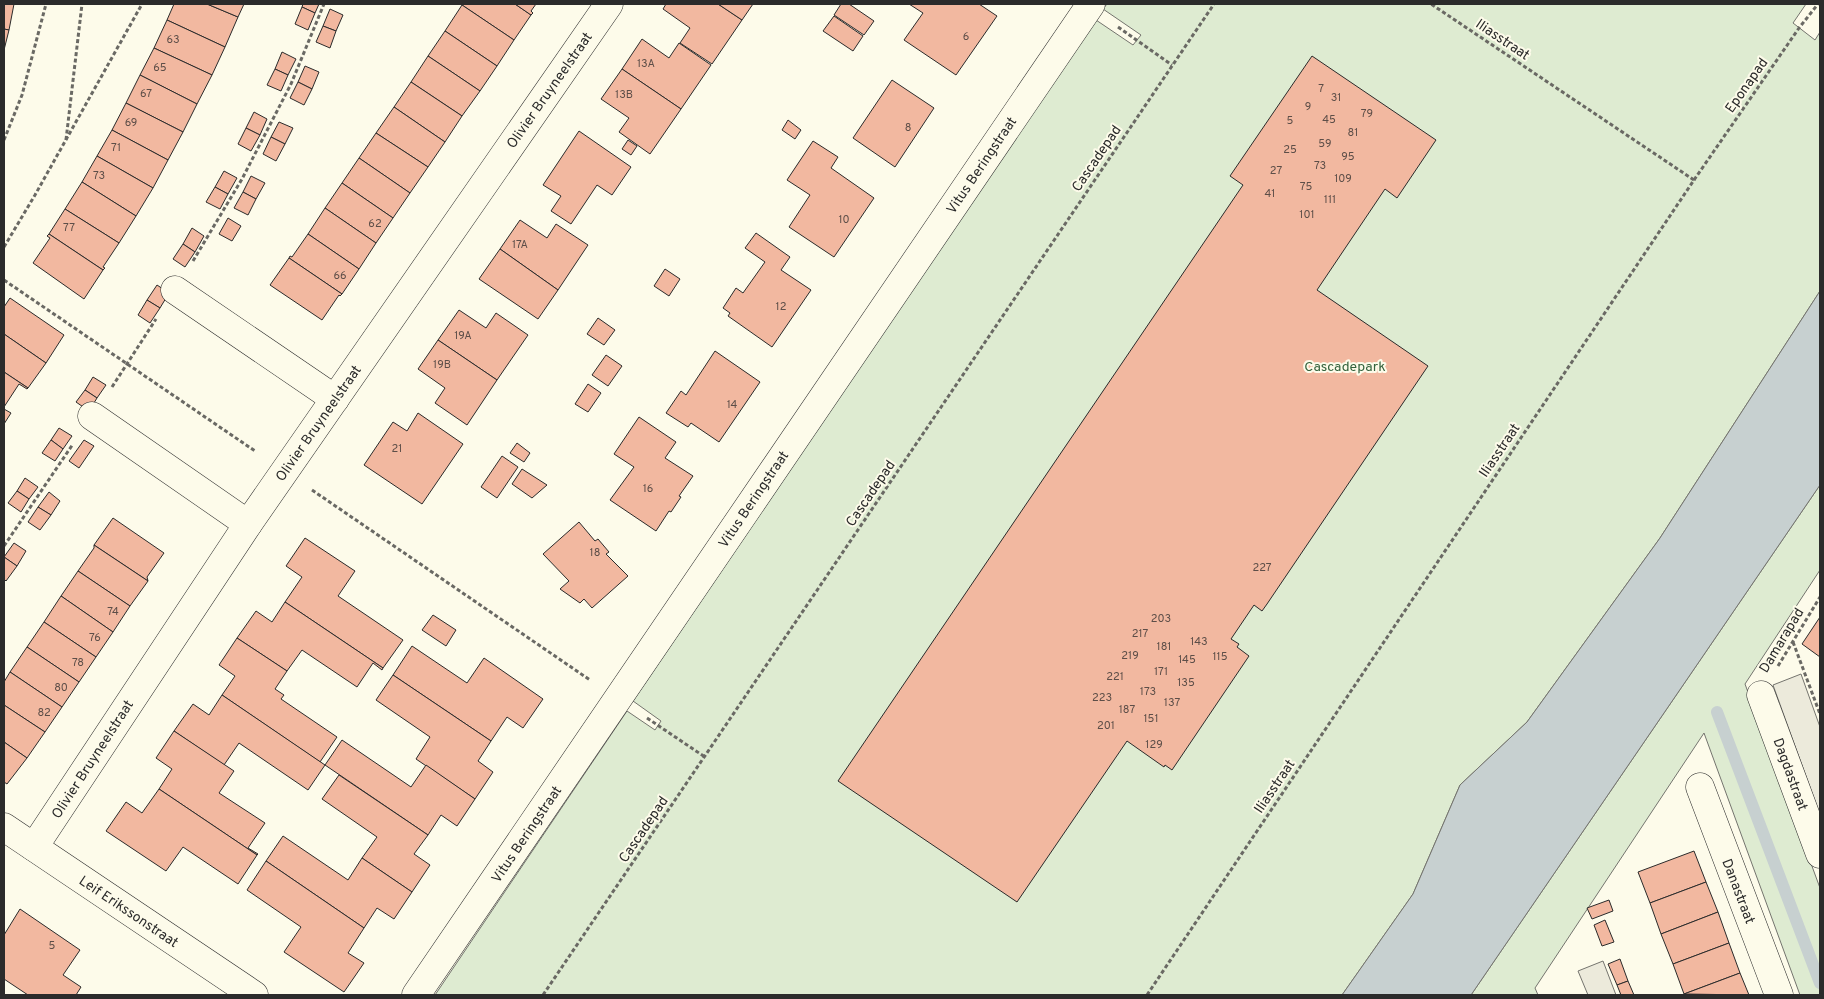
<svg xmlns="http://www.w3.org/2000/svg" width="1824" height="999" font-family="Overpass,sans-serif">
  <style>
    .green { fill: #deebd1; stroke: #74746e }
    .parking { fill: #eceadb; stroke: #74746e }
    .water { fill: #c7d0d0; stroke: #74746e }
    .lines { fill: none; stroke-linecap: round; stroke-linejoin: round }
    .stream { stroke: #c7d0d0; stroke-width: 12 }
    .building { fill: #f2b8a0; stroke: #2b2b2b }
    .minor-casing { stroke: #2b2b2b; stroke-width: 29 }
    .path { stroke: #6a6964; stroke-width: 3; stroke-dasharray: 4 2.5; stroke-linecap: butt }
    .minor { stroke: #fdfbea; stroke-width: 28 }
    .labels { text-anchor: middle; stroke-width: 4; stroke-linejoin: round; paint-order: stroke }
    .number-label { font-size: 11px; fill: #5d4e48 }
    .street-label { font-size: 14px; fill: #2b2b2b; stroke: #fdfbea }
    .park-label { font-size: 14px; fill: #34623c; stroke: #fdfbea }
  </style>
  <rect width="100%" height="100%" fill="#fdfbea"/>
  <g class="green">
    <path d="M1107,4H1806L1793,23L1815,40L1820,32V291L1660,538L1527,722L1460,785L1413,894L1342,995H435L627,711L655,730L661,721L633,701L1096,20L1133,45L1141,35L1103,9Z"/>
    <path d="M1820,485V570L1745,684L1820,888V995H1800L1704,733L1535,988L1538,995H1471Z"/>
  </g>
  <g class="parking">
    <path d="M1801,674L1820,727V815L1773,685Z"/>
    <path d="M1603,961L1616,995H1588L1578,971Z"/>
  </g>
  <path class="water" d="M1820,291V485L1471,995H1342L1413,894L1460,785L1527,722L1660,538Z"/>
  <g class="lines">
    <path class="stream" d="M1717,712L1820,983"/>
  </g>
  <g class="building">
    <path d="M4,4H14L9,30L4,29Z"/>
    <path d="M174,4H207L238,17L225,47L167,20Z"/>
    <path d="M207,4H244L238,17Z"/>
    <path d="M303,4H319L315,13L302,7Z"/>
    <path d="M463,4H515L531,15L514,40L462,5Z"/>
    <path d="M515,4H536L531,11L533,13L531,15Z"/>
    <path d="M666,4H718L742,20L712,64L680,43L690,28L663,9Z"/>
    <path d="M718,4H753L742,20Z"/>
    <path d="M841,4H849L874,21L864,35L834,15Z"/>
    <path d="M909,4H979L997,16L956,75L904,40L923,13Z"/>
    <path d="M462,5L514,40L497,66L445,31Z"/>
    <path d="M302,7L315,13L308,30L295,24Z"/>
    <path d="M330,9L343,15L336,31L323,26Z"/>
    <path d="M834,16L863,36L853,51L823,31Z"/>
    <path d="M167,20L225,47L212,75L154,48Z"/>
    <path d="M323,26L336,31L330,48L316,42Z"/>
    <path d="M4,29L9,30L4,50Z"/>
    <path d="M445,31L497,66L480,91L428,56Z"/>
    <path d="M642,39L669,58L679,43L711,65L681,109L622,69Z"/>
    <path d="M154,48L212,75L197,104L140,75Z"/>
    <path d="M282,52L296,59L288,75L275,69Z"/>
    <path d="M428,56L480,91L462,116L411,82Z"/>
    <path d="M1312,56L1436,140L1397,198L1385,189L1317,290L1428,366L1267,604L1262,611L1254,605L1231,639L1239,644L1237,647L1249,656L1172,770L1165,765L1164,767L1127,741L1017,902L838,781L1243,185L1230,176Z"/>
    <path d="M305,66L319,72L312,89L298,82Z"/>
    <path d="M275,69L288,75L281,91L267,85Z"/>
    <path d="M622,69L681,109L650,154L619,132L629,118L601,99Z"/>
    <path d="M140,75L197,104L183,132L126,103Z"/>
    <path d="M892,80L934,108L895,167L853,138Z"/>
    <path d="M298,82L312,89L304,105L290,98Z"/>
    <path d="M411,82L462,116L445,142L394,107Z"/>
    <path d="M126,103L183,132L168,160L112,130Z"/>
    <path d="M394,107L445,142L428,167L376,133Z"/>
    <path d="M254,112L267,119L260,135L246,128Z"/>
    <path d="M788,120L801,130L795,139L782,130Z"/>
    <path d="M279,122L293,128L285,144L271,137Z"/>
    <path d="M246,128L260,135L251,151L238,144Z"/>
    <path d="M112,130L168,160L153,188L97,156Z"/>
    <path d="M579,131L631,167L612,195L597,185L571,224L551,211L561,196L543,185Z"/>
    <path d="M376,133L428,167L410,193L359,158Z"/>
    <path d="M271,137L285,144L276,161L263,154Z"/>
    <path d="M628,140L637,146L631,155L622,149Z"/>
    <path d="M813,141L838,157L831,168L874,198L834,257L789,227L810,195L787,180Z"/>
    <path d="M97,156L153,188L136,216L82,182Z"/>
    <path d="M359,158L410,193L393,218L342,183Z"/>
    <path d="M224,171L237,178L228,194L215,187Z"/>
    <path d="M251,176L265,183L256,199L243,192Z"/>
    <path d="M82,182L136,216L119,243L65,209Z"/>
    <path d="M342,183L393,218L376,243L325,208Z"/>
    <path d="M215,187L228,194L220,209L206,202Z"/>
    <path d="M243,192L256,199L248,215L234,208Z"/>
    <path d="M325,208L376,243L359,269L308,234Z"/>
    <path d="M65,209L119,243L103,267L105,268L103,270L49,234Z"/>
    <path d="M228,218L241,226L232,241L219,234Z"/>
    <path d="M520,220L547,238L556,224L588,245L558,290L500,249Z"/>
    <path d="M192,228L204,236L195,252L183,244Z"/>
    <path d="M756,233L790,257L781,270L811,290L772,347L728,316L730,313L723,308L736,288L743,293L765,262L745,248Z"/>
    <path d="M49,234L103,270L84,299L33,263L50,238L47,236Z"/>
    <path d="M308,234L359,269L342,294L289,258L290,256L292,257Z"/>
    <path d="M183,244L195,252L185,267L173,259Z"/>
    <path d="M500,249L558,290L538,319L479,279Z"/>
    <path d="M289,258L342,294L340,296L339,295L322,320L270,285Z"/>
    <path d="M665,269L680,279L669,296L654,286Z"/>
    <path d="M157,285L169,293L160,308L147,300Z"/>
    <path d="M10,298L64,335L46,363L4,334V307Z"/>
    <path d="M147,300L160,308L150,323L138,315Z"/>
    <path d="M459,310L486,328L496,313L528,335L497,380L438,340Z"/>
    <path d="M598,318L615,330L604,345L587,334Z"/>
    <path d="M4,334L46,363L28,388L4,372Z"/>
    <path d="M438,340L497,380L467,425L435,403L445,388L418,369Z"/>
    <path d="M715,351L760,382L719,442L691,423L688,427L666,413L681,391L686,395Z"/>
    <path d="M606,355L622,366L608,386L592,375Z"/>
    <path d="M4,372L28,388L27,389L19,384L4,407Z"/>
    <path d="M93,377L106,385L97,398L85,390Z"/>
    <path d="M588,384L601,393L588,412L575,404Z"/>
    <path d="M85,390L97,398L89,411L76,402Z"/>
    <path d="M4,409L11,413L4,424Z"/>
    <path d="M418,413L463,444L422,504L364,465L393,422L407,431Z"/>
    <path d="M639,417L676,442L665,458L693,476L679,496L681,497L671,512L669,511L656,531L610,500L634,467L614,454Z"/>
    <path d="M59,428L72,436L63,449L51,440Z"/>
    <path d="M51,440L63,449L55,461L42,453Z"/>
    <path d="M84,440L94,446L79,468L69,461Z"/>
    <path d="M517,443L530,453L524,462L510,453Z"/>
    <path d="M502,456L518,467L497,498L481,487Z"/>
    <path d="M522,469L547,485L532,498L512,484Z"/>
    <path d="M25,478L38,487L29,499L17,491Z"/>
    <path d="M17,491L29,499L21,512L8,503Z"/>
    <path d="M49,492L60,501L51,515L38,507Z"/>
    <path d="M38,507L51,515L40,530L28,522Z"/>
    <path d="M113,518L164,553L147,577L148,581L94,545Z"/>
    <path d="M579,522L595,541L598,539L609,552L606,554L628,576L592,608L584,599L580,603L560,589L569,581L543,554Z"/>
    <path d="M305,538L355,571L338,596L403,640L383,668L285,602L302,577L286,566Z"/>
    <path d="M14,543L26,551L17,566L4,557Z"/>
    <path d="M94,545L148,581L130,606L78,571L94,548Z"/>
    <path d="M4,557L17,566L6,581L4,579Z"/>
    <path d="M78,571L130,606L113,632L61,596Z"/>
    <path d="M61,596L113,632L96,657L44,622Z"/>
    <path d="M285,602L383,668L382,670L373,663L357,687L302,650L287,671L237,638L256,611L272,622Z"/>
    <path d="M433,615L456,630L446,646L422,630Z"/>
    <path d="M1820,617V657L1802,644Z"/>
    <path d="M44,622L96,657L79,682L27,647Z"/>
    <path d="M237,638L287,671L275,689L284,695L281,699L337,737L320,762L222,695L235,676L219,665Z"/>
    <path d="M412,646L467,683L484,658L543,699L523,728L507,717L491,741L393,675Z"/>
    <path d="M27,647L79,682L62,707L10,672Z"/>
    <path d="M10,672L62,707L45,732L4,705V682Z"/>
    <path d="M393,675L491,741L478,761L493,772L475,799L416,759L430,737L376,700Z"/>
    <path d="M222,695L325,765L308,790L239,743L224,765L174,731L193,704L209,715Z"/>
    <path d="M4,705L45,732L27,758L4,742Z"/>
    <path d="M174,731L234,771L219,793L265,823L248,848L258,854L257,855L159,789L172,769L156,758Z"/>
    <path d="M342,740L411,787L426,765L475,799L457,826L441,815L428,835L325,765Z"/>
    <path d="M4,742L27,758L7,784L4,782Z"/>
    <path d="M339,775L428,835L414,854L430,865L412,892L362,858L377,837L322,799Z"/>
    <path d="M159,789L257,855L238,884L183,847L166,871L106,831L126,802L142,813Z"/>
    <path d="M283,836L348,880L362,858L412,892L394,919L377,908L364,928L266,861Z"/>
    <path d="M1694,851L1706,882L1650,903L1638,872Z"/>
    <path d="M266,861L364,928L348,953L364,963L344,992L284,952L301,927L247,890Z"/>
    <path d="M1706,882L1718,912L1661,934L1650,903Z"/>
    <path d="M1609,900L1613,911L1592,919L1587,908Z"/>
    <path d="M20,909L80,950L63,975L81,987L76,995H28L4,979V935Z"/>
    <path d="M1718,912L1729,943L1673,964L1661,934Z"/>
    <path d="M1605,920L1614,942L1602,946L1594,925Z"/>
    <path d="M1729,943L1740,973L1684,994L1673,964Z"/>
    <path d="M1620,959L1628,981L1617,985L1608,964Z"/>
    <path d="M1740,973L1749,995L1684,994Z"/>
    <path d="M1628,981L1634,995H1621L1617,985Z"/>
  </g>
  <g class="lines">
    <g class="minor-casing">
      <g id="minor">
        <path d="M175,290L335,399"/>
        <path d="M92,416L248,524"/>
        <path d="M1761,695L1820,854"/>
        <path d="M1700,787L1779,995"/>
        <path d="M4,827L254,995"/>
        <path d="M34,847L248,524L609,4"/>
        <path d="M416,995L1091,4"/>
      </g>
    </g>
    <g class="path">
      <path d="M1118,27L1172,65"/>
      <path d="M4,140L22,95L46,4"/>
      <path d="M66,140L82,4"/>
      <path d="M1694,180L1799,28L1818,4"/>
      <path d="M4,247L35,195L142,4"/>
      <path d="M193,261L242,179L291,84L324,4"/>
      <path d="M4,280L255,451"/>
      <path d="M112,387L156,319"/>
      <path d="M312,490L590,680"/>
      <path d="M4,546L73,444"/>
      <path d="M1793,642L1820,714"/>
      <path d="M1778,666L1820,597"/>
      <path d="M647,718L705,757"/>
      <path d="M543,995L1214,4"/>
      <path d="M1147,995L1694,180L1431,4"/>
    </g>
    <use href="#minor" class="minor"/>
  </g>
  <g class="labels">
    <g class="number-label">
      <text x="966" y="40">6</text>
      <text x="173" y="43">63</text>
      <text x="646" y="67">13A</text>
      <text x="160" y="71">65</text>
      <text x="1321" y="92">7</text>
      <text x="146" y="97">67</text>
      <text x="624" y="98">13B</text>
      <text x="1336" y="101">31</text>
      <text x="1308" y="110">9</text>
      <text x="1367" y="117">79</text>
      <text x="1329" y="123">45</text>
      <text x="1290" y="124">5</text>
      <text x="131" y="126">69</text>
      <text x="908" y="131">8</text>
      <text x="1353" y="136">81</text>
      <text x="1325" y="147">59</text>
      <text x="116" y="151">71</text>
      <text x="1290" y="153">25</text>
      <text x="1348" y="160">95</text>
      <text x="1320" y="169">73</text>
      <text x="1276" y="174">27</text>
      <text x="99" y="179">73</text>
      <text x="1343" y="182">109</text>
      <text x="1306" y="190">75</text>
      <text x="1270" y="197">41</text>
      <text x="1330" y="203">111</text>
      <text x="1307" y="218">101</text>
      <text x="844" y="223">10</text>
      <text x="375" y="227">62</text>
      <text x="69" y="231">77</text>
      <text x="520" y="248">17A</text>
      <text x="340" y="279">66</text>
      <text x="781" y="310">12</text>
      <text x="463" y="339">19A</text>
      <text x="442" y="368">19B</text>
      <text x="732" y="408">14</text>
      <text x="397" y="452">21</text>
      <text x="648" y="492">16</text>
      <text x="595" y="556">18</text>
      <text x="1262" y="571">227</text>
      <text x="113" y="615">74</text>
      <text x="1161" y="622">203</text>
      <text x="1140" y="637">217</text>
      <text x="95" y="641">76</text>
      <text x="1199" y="645">143</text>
      <text x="1164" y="650">181</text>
      <text x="1130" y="659">219</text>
      <text x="1220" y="660">115</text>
      <text x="1187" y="663">145</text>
      <text x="78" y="666">78</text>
      <text x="1161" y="675">171</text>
      <text x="1115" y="680">221</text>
      <text x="1186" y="686">135</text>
      <text x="61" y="691">80</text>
      <text x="1148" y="695">173</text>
      <text x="1102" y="701">223</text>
      <text x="1172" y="706">137</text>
      <text x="1127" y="713">187</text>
      <text x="44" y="716">82</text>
      <text x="1151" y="722">151</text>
      <text x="1106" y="729">201</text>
      <text x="1154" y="748">129</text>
      <text x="52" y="949">5</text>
    </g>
    <g class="street-label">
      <text transform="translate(1503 39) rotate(34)" y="5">Iliasstraat</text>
      <text transform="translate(1746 85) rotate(-55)" y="5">Eponapad</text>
      <text transform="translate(549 90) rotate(-55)" y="5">Olivier Bruyneelstraat</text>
      <text transform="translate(1096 158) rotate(-56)" y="5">Cascadepad</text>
      <text transform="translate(981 165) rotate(-56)" y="5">Vitus Beringstraat</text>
      <text transform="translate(318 423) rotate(-55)" y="5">Olivier Bruyneelstraat</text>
      <text transform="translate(1499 450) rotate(-56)" y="5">Iliasstraat</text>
      <text transform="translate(870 493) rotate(-56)" y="5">Cascadepad</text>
      <text transform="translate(753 499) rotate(-56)" y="5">Vitus Beringstraat</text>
      <text transform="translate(1781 640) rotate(-59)" y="5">Damarapad</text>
      <text transform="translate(92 759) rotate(-57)" y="5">Olivier Bruyneelstraat</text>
      <text transform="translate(1791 774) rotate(70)" y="5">Dagdastraat</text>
      <text transform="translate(1274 786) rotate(-56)" y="5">Iliasstraat</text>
      <text transform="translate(643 829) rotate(-56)" y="5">Cascadepad</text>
      <text transform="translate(526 834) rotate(-56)" y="5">Vitus Beringstraat</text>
      <text transform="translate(1739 891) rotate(69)" y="5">Danastraat</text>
      <text transform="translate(129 911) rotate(34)" y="5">Leif Erikssonstraat</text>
    </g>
    <g class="park-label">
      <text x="1345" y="371">Cascadepark</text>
    </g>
  </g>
  <rect width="1824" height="999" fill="none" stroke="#2b2b2b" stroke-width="10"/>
</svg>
